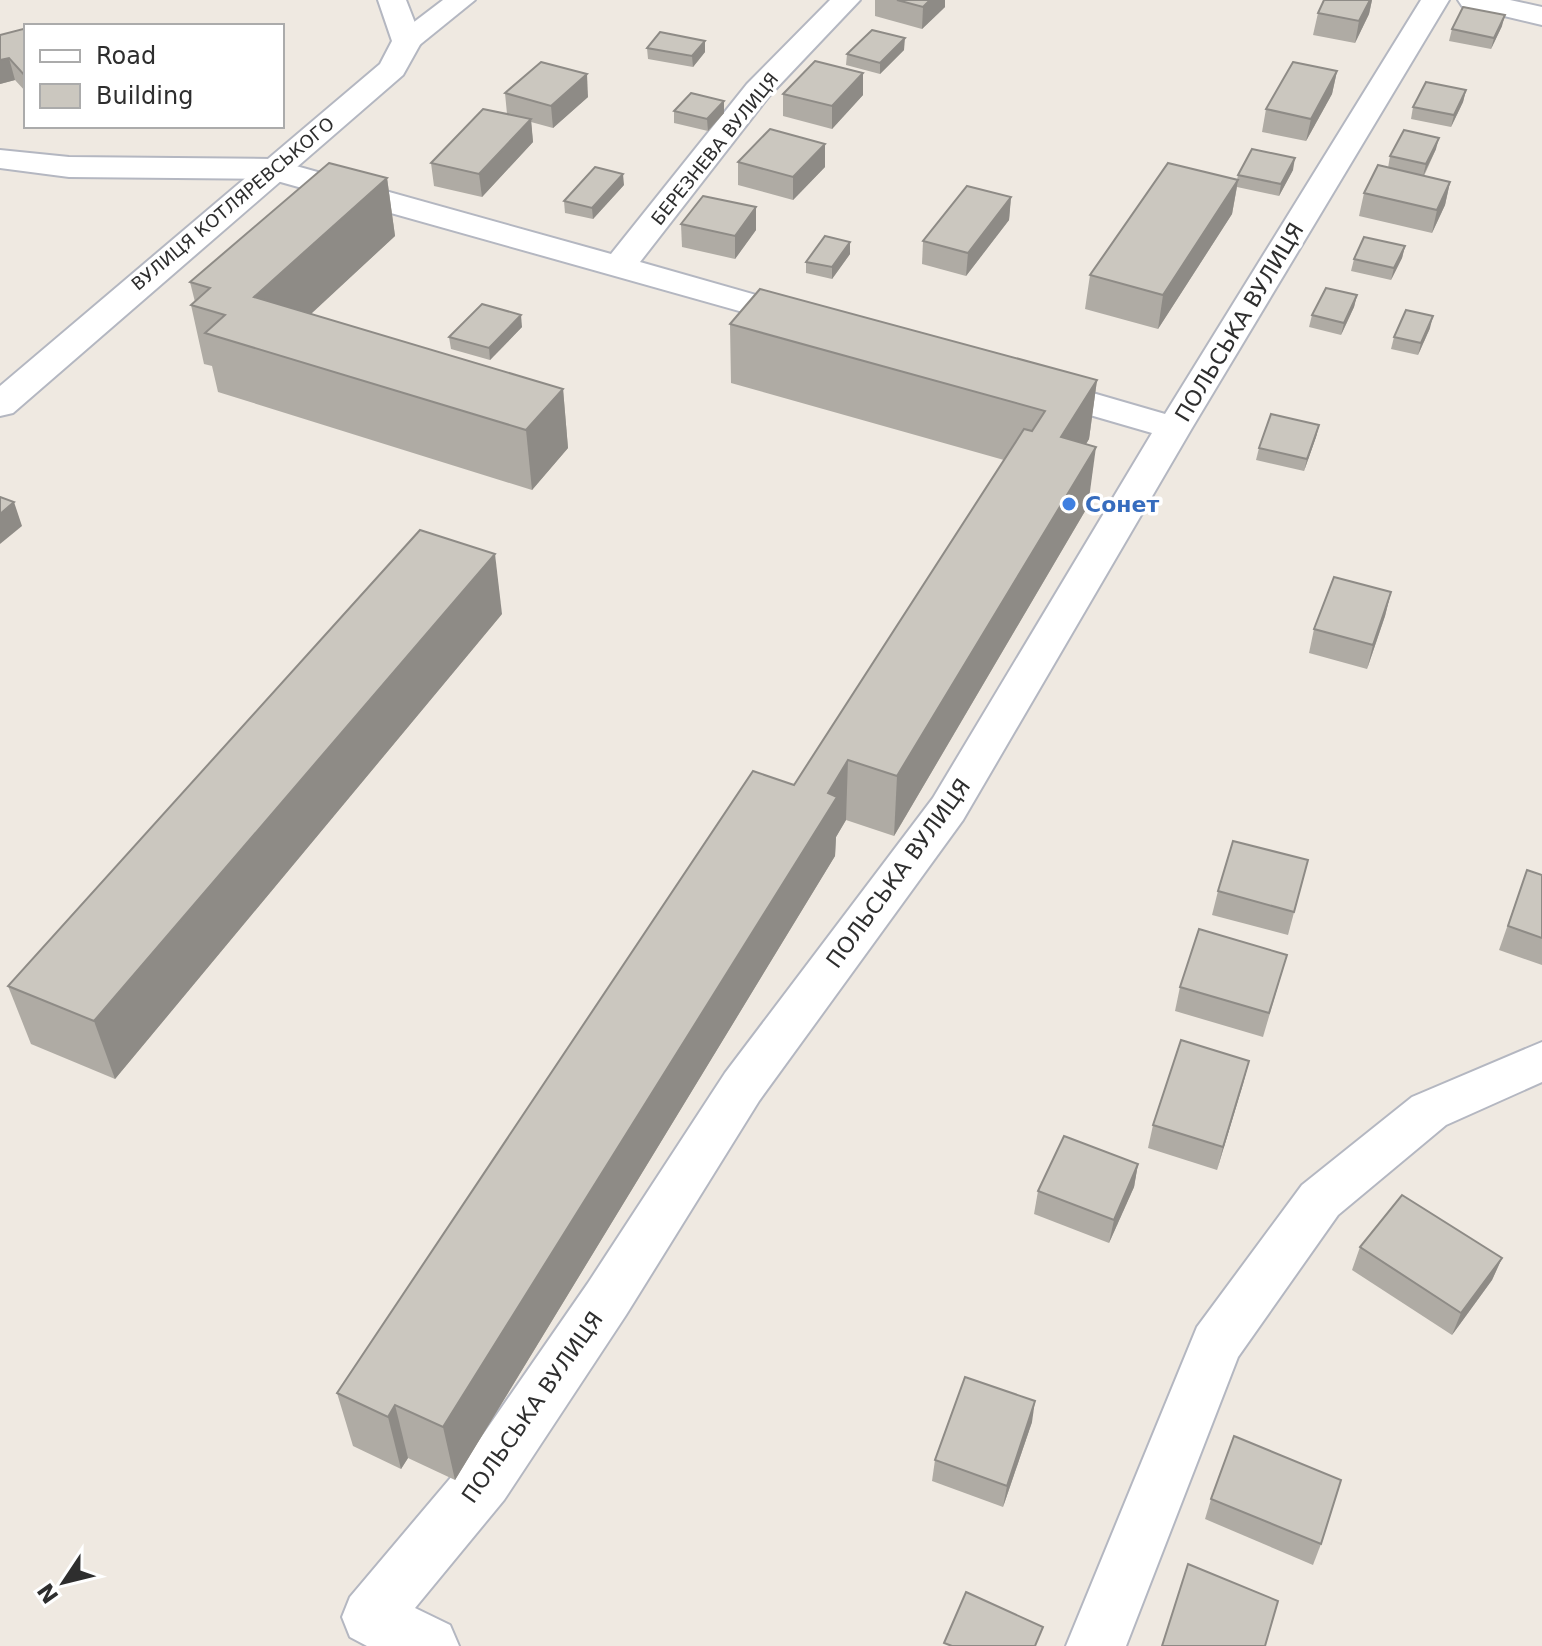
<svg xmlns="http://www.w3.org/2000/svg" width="1542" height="1646" font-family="'DejaVu Sans',sans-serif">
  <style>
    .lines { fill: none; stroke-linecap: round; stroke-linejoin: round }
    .street-casing { stroke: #b4b7c1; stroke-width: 4 }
    .secondary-casing { stroke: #b4b7c1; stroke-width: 4 }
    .street { fill: #fff; fill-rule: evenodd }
    .secondary { fill: #fff; fill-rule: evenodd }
    .wall { fill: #afaba4 }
    .shaded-wall { fill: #8e8b86 }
    .building { fill: #cbc7bf; stroke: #8e8b86; stroke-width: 2 }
    .shop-dot { fill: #3f7fe0; stroke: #fff; stroke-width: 3 }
    .labels { text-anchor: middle; stroke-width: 7; stroke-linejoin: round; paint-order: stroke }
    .far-street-label { font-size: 18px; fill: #2e2e2e; stroke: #fff }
    .street-label { font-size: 22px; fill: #2e2e2e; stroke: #fff }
    .shop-label { font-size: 22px; font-weight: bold; fill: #366cbe; stroke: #fff; text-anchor: start }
  </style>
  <rect width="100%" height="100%" fill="#efe9e1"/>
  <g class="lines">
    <g class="street-casing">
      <g id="street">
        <path d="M443,0H475L417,47H397L392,41L397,35Z"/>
        <path d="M830,0H860L769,96L640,262L819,313L824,320L819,327L807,330L270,179L69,177L0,168V150L69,157L271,159L611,254L747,84Z"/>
        <path d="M1421,0H1449L1192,428L963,820L759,1101L626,1315L504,1500L415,1608L450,1625L459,1646H367L350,1637L342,1617L350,1597L464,1462L588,1283L725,1073L933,798L1152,433L1021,395L1016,387L1021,379L1034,376L1165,414Z"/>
        <path d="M1458,0H1510L1542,7V25L1462,6Z"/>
        <path d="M1542,1042V1082L1446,1125L1338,1215L1238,1357L1126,1646H1066L1197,1327L1302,1185L1412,1097Z"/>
      </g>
    </g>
    <g class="secondary-casing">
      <path id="secondary" d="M378,0H406L422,41L403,75L13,413L0,416V386L380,64L392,41Z"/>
    </g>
    <use href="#street" class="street"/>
    <use href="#secondary" class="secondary"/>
  </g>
  <g class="wall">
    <path d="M875,0H945V7L922,29L875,16Z"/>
    <path d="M1324,0H1372L1369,14L1355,43L1313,35L1318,13Z"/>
    <path d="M1502,26L1491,49L1449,41L1452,29Z"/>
    <path d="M26,32V92L15,80L0,84V35Z"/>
    <path d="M647,48L705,52L693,67L648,59Z"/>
    <path d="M904,50L880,74L846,65L847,54Z"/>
    <path d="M1337,71L1332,94L1306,141L1262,132L1266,109Z"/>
    <path d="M1466,90L1463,102L1451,127L1411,119L1413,107Z"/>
    <path d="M505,93L588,97L553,128L531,122L533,142L482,197L434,186L431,163L507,114Z"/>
    <path d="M783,94L863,95L832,129L783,116Z"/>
    <path d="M724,101V113L708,131L674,123V111Z"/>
    <path d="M825,144V167L793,200L738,185V162Z"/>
    <path d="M1436,149L1424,176L1450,182L1445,205L1432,233L1359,216L1364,193L1388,168L1390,156Z"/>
    <path d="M1293,170L1279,196L1237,187L1232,214L1158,329L1085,309L1090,275L1237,180L1238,175Z"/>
    <path d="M387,178L395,236L310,314L563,389L568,448L532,490L218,392L212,366L204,364L191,305L195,302L190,282Z"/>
    <path d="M624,185L593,219L565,213L564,201Z"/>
    <path d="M1011,197L1009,220L966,276L922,264L923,241Z"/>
    <path d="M756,207V230L735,259L682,247L681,224Z"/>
    <path d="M850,242V254L832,279L806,273V262Z"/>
    <path d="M1405,246L1402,258L1391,280L1351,271L1354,259Z"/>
    <path d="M1357,295L1354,307L1341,335L1309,327L1312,315Z"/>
    <path d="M730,324L1097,380L1089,439L1086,444L1088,506L894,836L846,820L836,837L835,856L455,1480L408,1458L401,1469L353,1446L337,1393L794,785L1004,460L731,383Z"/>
    <path d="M522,327L490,360L451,349L449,337Z"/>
    <path d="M1430,328L1418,355L1391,349L1394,337Z"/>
    <path d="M1319,425L1316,437L1304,471L1256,460L1259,448Z"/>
    <path d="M1391,592L1385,616L1367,669L1309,653L1314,629Z"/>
    <path d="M502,614L115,1079L31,1044L8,986Z"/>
    <path d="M1308,860L1288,935L1212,915L1218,891Z"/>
    <path d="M1527,870L1542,875V965L1499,950Z"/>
    <path d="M1287,955L1263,1037L1175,1011L1180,987Z"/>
    <path d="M1249,1061L1217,1170L1148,1148L1153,1125Z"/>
    <path d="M1138,1164L1134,1187L1109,1243L1034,1214L1038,1191Z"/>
    <path d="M1360,1247L1502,1258L1492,1280L1452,1335L1352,1270Z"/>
    <path d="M1032,1422L1003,1507L932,1481L935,1460Z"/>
    <path d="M1211,1499L1321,1544L1313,1565L1205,1519Z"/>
  </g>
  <g class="shaded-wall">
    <path d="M930,0H945V7L922,29L923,7Z"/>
    <path d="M1370,0H1372L1369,14L1355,43L1359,21Z"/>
    <path d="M1505,15L1502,26L1491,49L1494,38Z"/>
    <path d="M905,38L904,50L880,74V63Z"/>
    <path d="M705,41V52L693,67L692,56Z"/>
    <path d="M9,58L15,80L0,84V60Z"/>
    <path d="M1337,71L1332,94L1306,141L1311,119Z"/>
    <path d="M863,73V95L832,129V106Z"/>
    <path d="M587,74L588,97L553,128L551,106Z"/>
    <path d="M1466,90L1463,102L1451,127L1454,115Z"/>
    <path d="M724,101V113L708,131L707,119Z"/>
    <path d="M531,119L533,142L482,197L479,174Z"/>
    <path d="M1439,138L1436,149L1423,176L1426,164Z"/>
    <path d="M825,144V167L793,200V177Z"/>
    <path d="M1295,158L1293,170L1279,196L1281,184Z"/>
    <path d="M623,174L624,185L593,219L592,208Z"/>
    <path d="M387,178L395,236L269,353L254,297Z"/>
    <path d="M1238,180L1232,214L1158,329L1163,295Z"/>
    <path d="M1450,182L1445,205L1432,233L1437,210Z"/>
    <path d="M1011,197L1009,220L966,276L968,253Z"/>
    <path d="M756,207V230L735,259V236Z"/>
    <path d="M850,242V254L832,279V267Z"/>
    <path d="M1405,246L1402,258L1391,280L1394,268Z"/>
    <path d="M1357,295L1354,307L1341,335L1344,323Z"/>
    <path d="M521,315L522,327L490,360L489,348Z"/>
    <path d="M1433,316L1430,328L1418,355L1421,343Z"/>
    <path d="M1097,380L1089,439L1054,497L1061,437Z"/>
    <path d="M563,389L568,448L532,490L526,430Z"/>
    <path d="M1319,425L1316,437L1304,471L1307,459Z"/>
    <path d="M1096,447L1088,506L894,836L897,776Z"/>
    <path d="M14,502L22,526L0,544V514Z"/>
    <path d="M495,554L502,614L115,1079L94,1021Z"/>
    <path d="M1391,592L1385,616L1367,669L1373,645Z"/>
    <path d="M848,760L846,820L836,837L835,856L455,1480L443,1427Z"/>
    <path d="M1249,1061L1243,1084L1217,1170L1223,1147Z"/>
    <path d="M1138,1164L1134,1187L1109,1243L1114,1220Z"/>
    <path d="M1502,1258L1492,1280L1452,1335L1461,1313Z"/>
    <path d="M1035,1401L1032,1422L1003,1507L1007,1486Z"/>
    <path d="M395,1405L408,1458L401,1469L388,1417Z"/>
  </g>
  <g class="building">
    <path d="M897,0H930L923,7Z"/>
    <path d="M1324,0H1370L1359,21L1318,13Z"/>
    <path d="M1463,7L1505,15L1494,38L1452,29Z"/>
    <path d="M23,29L26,32V77L9,58L0,60V35Z"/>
    <path d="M872,30L905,38L880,63L847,54Z"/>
    <path d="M660,32L705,41L692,56L647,48Z"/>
    <path d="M815,61L863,73L832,106L783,94Z"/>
    <path d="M541,62L587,74L551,106L505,93Z"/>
    <path d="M1293,62L1337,71L1311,119L1266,109Z"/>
    <path d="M1426,82L1466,90L1454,115L1413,107Z"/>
    <path d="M691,93L724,101L707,119L674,111Z"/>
    <path d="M483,109L531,119L479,174L431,163Z"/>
    <path d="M770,129L825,144L793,177L738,162Z"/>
    <path d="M1404,130L1439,138L1426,164L1390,156Z"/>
    <path d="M1252,149L1295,158L1281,184L1238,175Z"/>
    <path d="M329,163L387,178L254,297L563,389L526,430L205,333L225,315L191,305L210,288L190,282Z"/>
    <path d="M1168,163L1238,180L1163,295L1090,275Z"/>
    <path d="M1378,165L1450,182L1437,210L1364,193Z"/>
    <path d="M595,167L623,174L592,208L564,201Z"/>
    <path d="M967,186L1011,197L968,253L923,241Z"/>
    <path d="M703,196L756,207L735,236L681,224Z"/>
    <path d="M825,236L850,242L832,267L806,262Z"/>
    <path d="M1364,237L1405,246L1394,268L1354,259Z"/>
    <path d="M1326,288L1357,295L1344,323L1312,315Z"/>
    <path d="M760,289L1097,380L1061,437L1096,447L897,776L848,760L828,793L837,797L443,1427L395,1405L388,1417L337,1393L753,771L794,785L1024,429L1032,431L1045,411L730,324Z"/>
    <path d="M482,304L521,315L489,348L449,337Z"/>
    <path d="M1406,310L1433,316L1421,343L1394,337Z"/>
    <path d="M1271,414L1319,425L1307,459L1259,448Z"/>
    <path d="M0,497L14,502L0,514Z"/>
    <path d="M420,530L495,554L94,1021L8,986Z"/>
    <path d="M1334,577L1391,592L1373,645L1314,629Z"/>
    <path d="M1233,841L1308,860L1294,912L1218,891Z"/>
    <path d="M1527,870L1542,875V938L1508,926Z"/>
    <path d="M1199,929L1287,955L1269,1013L1180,987Z"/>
    <path d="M1181,1040L1249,1061L1223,1147L1153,1125Z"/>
    <path d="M1064,1136L1138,1164L1114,1220L1038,1191Z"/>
    <path d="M1402,1195L1502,1258L1461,1313L1360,1247Z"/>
    <path d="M965,1377L1035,1401L1007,1486L935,1460Z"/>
    <path d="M1234,1436L1341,1480L1321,1544L1211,1499Z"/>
    <path d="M1188,1564L1278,1601L1265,1646H1162Z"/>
    <path d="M966,1592L1043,1627L1035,1646H952L944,1643Z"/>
  </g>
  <circle class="shop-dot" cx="1069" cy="504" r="8"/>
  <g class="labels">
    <g class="far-street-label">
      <text transform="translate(715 149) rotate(-51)" y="6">БЕРЕЗНЕВА ВУЛИЦЯ</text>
      <text transform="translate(233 204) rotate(-40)" y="6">ВУЛИЦЯ КОТЛЯРЕВСЬКОГО</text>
    </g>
    <g class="street-label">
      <text transform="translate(1239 322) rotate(-59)" y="8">ПОЛЬСЬКА ВУЛИЦЯ</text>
      <text transform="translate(898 873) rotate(-54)" y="8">ПОЛЬСЬКА ВУЛИЦЯ</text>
      <text transform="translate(532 1407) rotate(-55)" y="8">ПОЛЬСЬКА ВУЛИЦЯ</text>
    </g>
    <g class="shop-label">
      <text x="1085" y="512">Сонет</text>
    </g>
  </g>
  <rect x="24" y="24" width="260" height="104" fill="#ffffff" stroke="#ababab" stroke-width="2"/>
  <rect x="40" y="50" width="40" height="12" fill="#ffffff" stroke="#ababab" stroke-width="2"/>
  <text x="96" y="64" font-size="24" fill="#2e2e2e">Road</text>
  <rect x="40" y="84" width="40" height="24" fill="#cbc7bf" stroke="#ababab" stroke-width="2"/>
  <text x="96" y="104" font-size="24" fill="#2e2e2e">Building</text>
  <g transform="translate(64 1582) rotate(235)" stroke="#ffffff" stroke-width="6" paint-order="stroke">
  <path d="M0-6L14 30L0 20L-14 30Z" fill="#2e2e2e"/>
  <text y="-12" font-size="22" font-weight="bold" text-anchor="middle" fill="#2e2e2e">N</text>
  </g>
</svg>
